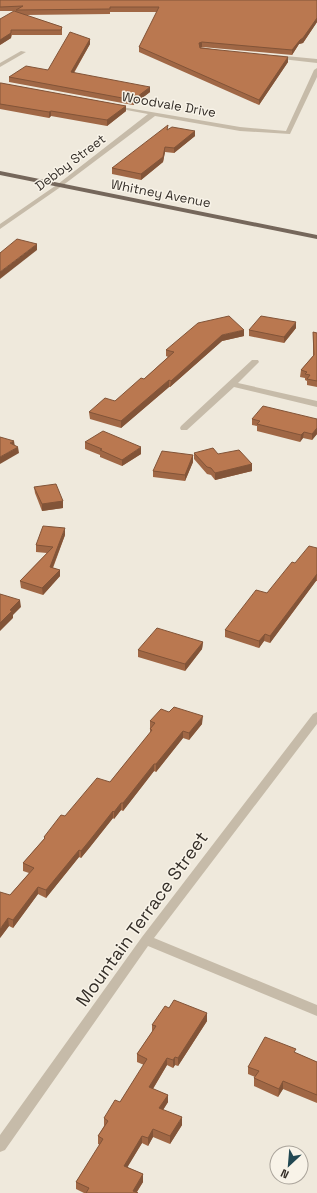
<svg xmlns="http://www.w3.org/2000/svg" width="317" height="1193" font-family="'Space Grotesk',sans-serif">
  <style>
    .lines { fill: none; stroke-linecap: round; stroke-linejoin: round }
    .minor { fill: #c6bba9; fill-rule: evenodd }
    .major { fill: #75675b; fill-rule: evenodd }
    .wall { fill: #a06745 }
    .shaded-wall { fill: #825438 }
    .building { fill: #ba7850; stroke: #825438 }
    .labels { text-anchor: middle; stroke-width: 3; stroke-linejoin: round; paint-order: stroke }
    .far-street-label { font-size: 13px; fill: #342e28; stroke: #f8f3e8 }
    .near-street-label { font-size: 18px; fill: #342e28; stroke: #f8f3e8 }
  </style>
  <rect width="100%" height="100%" fill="#efe9dc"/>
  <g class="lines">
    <g class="minor">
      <path d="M21,51L26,52L0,67V63Z"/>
      <path d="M275,55L317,59V63L273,58V56Z"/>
      <path d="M317,68V77L290,134L240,131L155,116L62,186L0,229V224L58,184L148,114L110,107V105L240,127L286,131L314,70Z"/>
      <path d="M252,360H258L259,362L238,383L317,401V407L234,387L187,430H181L180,428L181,426Z"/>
      <path d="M317,712V724L154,938L317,1005V1016L148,946L5,1150L0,1152V1135L142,937L313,714Z"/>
    </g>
    <path class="major" d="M0,171L317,235V239L0,175Z"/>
  </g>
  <g class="wall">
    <path d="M0,0H317V22L303,43L299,44L292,55L202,47H200L288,62L259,105L139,52V47L157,12H110V14L25,15L62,27V35H12L11,38L0,45L16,12V11H0Z"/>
    <path d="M90,39V44L74,73L150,92L133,105L9,82V77L48,70Z"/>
    <path d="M0,83L126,106V111L107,126L51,116L49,118L0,109Z"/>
    <path d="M168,130L195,131V136L174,153L165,152L163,162L141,180L112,174V168Z"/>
    <path d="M296,328L284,343L249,336V330Z"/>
    <path d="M244,330V336L222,341L170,387H169L121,428L90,419L89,412L115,401L144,379L168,357L166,356V350Z"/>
    <path d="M313,332L317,333V387L307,385V381L305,380V378L300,377L301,370L313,356Z"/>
    <path d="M252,419H317V434L312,440L303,438L300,442L257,431V426L252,425Z"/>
    <path d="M85,442L141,454L122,466L100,457V455L85,449Z"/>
    <path d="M194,453L218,454L252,464V471L215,480L211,475L207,474L194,459Z"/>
    <path d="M193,455V462L185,481L153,477V471Z"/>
    <path d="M34,487L63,501V508L42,511L35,493Z"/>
    <path d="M65,535L53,568L60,570V576L43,595L21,588L20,581L47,553L36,552V545Z"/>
    <path d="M317,548V581H316L270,643L264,641L259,648L225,637V630L267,593Z"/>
    <path d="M203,642L202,649L185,671L138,657V650Z"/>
    <path d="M150,721L202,724L189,740L183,738L156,772L154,771L123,811L121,810L114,819L113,818L90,847L81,858L79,857L46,898L38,894L13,928L9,926L0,938L10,895L29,873L23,871V863L44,839V837L65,816L110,782L150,733Z"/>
    <path d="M169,1008L207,1013V1021L178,1066L175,1065L173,1068L167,1065L153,1089L168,1095V1102L163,1110L182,1125L170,1144L153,1137L148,1146L142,1143L127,1167L143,1174V1182L137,1192L138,1193H84L76,1189V1182L100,1145L98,1144V1136L104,1126V1118L120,1102L144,1065L137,1062V1054L152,1032V1025Z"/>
    <path d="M296,1053L317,1062V1103L283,1089L278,1097L254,1086V1078L255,1077L248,1074V1067Z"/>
  </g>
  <g class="shaded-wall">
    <path d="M317,18V22L303,43L299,44L292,55V50L300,40Z"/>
    <path d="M11,30V38L0,45V40Z"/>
    <path d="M90,39V44L71,77V72Z"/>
    <path d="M202,42V47L199,48V43Z"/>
    <path d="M288,57V62L259,105V100Z"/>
    <path d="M150,87V92L133,105V100Z"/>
    <path d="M126,106V111L107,126V120Z"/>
    <path d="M51,111V116L49,118V112Z"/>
    <path d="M195,131V136L174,153V148Z"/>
    <path d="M165,147V152L163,162L141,180V174Z"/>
    <path d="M37,244V250L0,279V272Z"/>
    <path d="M296,322V328L284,343V337Z"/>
    <path d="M244,330V336L222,341L170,387L171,381L222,335Z"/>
    <path d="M169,380V387L121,428V421Z"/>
    <path d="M317,428V434L312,440V434Z"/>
    <path d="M304,432L303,438L300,442L301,435Z"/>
    <path d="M14,441L15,447L10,443Z"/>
    <path d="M18,447L19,453L0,464V457Z"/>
    <path d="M141,447V454L122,466V460Z"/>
    <path d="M193,455V462L185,481V475Z"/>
    <path d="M252,464V471L215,480V473Z"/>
    <path d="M63,501V508L42,511V504Z"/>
    <path d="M65,528V535L50,574V567Z"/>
    <path d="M60,570V576L43,595L42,588Z"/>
    <path d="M317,574L316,581L270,643V636Z"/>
    <path d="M20,600L21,607L13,615V618L0,631V623L10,610Z"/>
    <path d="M265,634L264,641L259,648V641Z"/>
    <path d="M203,642L202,649L185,671V664Z"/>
    <path d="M203,716L202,724L189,740V733Z"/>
    <path d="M183,731V738L156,772V764Z"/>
    <path d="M154,764V771L123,811V803Z"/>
    <path d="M121,803V810L114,819V812Z"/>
    <path d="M113,811V818L90,847L81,858V851Z"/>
    <path d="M79,850V857L46,898V890Z"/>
    <path d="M38,887V894L13,928V920Z"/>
    <path d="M8,918L9,926L0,938V929Z"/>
    <path d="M207,1013V1021L178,1066V1058Z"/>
    <path d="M175,1057V1065L173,1068V1060Z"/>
    <path d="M167,1058V1065L149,1095V1087Z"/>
    <path d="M283,1081V1089L278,1097L279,1089Z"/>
    <path d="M168,1095V1102L159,1116V1108Z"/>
    <path d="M182,1117V1125L170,1144V1136Z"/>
    <path d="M153,1129V1137L148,1146V1138Z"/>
    <path d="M142,1136V1143L124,1173V1166Z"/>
    <path d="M143,1174V1182L136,1193L133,1191Z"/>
  </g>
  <g class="building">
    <path d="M0,0H317V18L303,38L300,40L292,50L202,42L199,43L200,48L288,57L259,100L139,47L159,7H110V9L16,10L23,6L0,7Z"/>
    <path d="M14,11L62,27L61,30H11V33L0,40V19Z"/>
    <path d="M70,32L90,39L71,72L150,87L133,100L9,77L26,66L48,70Z"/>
    <path d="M0,83H1L126,106L107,120L51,111L49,112L0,104Z"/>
    <path d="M168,125L167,130L172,127L195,131L174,148L165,147L163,157L141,174L112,168Z"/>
    <path d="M17,239L37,244L0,272V253Z"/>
    <path d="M229,316L244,330L222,335L171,381L169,380L121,421L89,412L105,398L115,401L141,378L144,379L174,352L166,350L198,323Z"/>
    <path d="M261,316L296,322L284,337L249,330Z"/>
    <path d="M313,332L317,333V381L307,379L310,375L305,374L307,372L301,370L314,355Z"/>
    <path d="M263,406L317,419V428L312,434L304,432L301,435L257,424L260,421L252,419Z"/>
    <path d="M103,431L141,447L122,460L100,450L102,449L85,442Z"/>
    <path d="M0,437L14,441L10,443L18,447L0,457Z"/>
    <path d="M213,448L218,454L239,450L252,464L215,473L211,468L207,467L194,453Z"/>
    <path d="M162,451L193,455L185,475L153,471Z"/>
    <path d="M56,484L63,501L42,504L34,487Z"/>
    <path d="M43,526L65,528L50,567L60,570L42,588L20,581L53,547L36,545Z"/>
    <path d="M309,546L317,548V574L270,636L265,634L259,641L225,630L256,590L267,593L292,562L295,563Z"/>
    <path d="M0,594L20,600L10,610L12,611L0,623Z"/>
    <path d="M157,628L203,642L185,664L138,650Z"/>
    <path d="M174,707L203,716L189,733L183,731L156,764H154L123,803H121L114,812L113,811L90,840L81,851L79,850L46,890L38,887L13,920L8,918L0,929V892L10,895L34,868L23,863L45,838L44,837L61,815L65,816L97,778L110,782L152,730L150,729L155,723L150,721L161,709L169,712Z"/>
    <path d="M174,1000L207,1013L178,1058L175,1057L173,1060L167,1058L149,1087L168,1095L159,1108L182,1117L170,1136L153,1129L148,1138L142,1136L124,1166L143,1174L133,1191L138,1193H86L89,1188L76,1182L103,1139L98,1136L108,1121L104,1118L115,1100L120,1102L147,1059L137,1054L156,1026L152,1025L165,1006L169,1008Z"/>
    <path d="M265,1037L296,1049L294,1052L317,1062V1095L283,1081L279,1089L254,1078L259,1071L248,1067Z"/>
  </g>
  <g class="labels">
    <g class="far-street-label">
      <text transform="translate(169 104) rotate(10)" y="5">Woodvale Drive</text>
      <text transform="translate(70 162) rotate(-37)" y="5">Debby Street</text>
      <text transform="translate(161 193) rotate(11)" y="5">Whitney Avenue</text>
    </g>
    <g class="near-street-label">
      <text transform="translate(142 919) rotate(-54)" y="6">Mountain Terrace Street</text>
    </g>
  </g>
  <g transform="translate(289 1165) rotate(206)"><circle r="19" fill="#f8f3e8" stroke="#aaa49b"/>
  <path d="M0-3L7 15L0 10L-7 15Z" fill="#224852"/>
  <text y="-6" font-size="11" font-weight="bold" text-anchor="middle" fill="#342e28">N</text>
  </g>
</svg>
